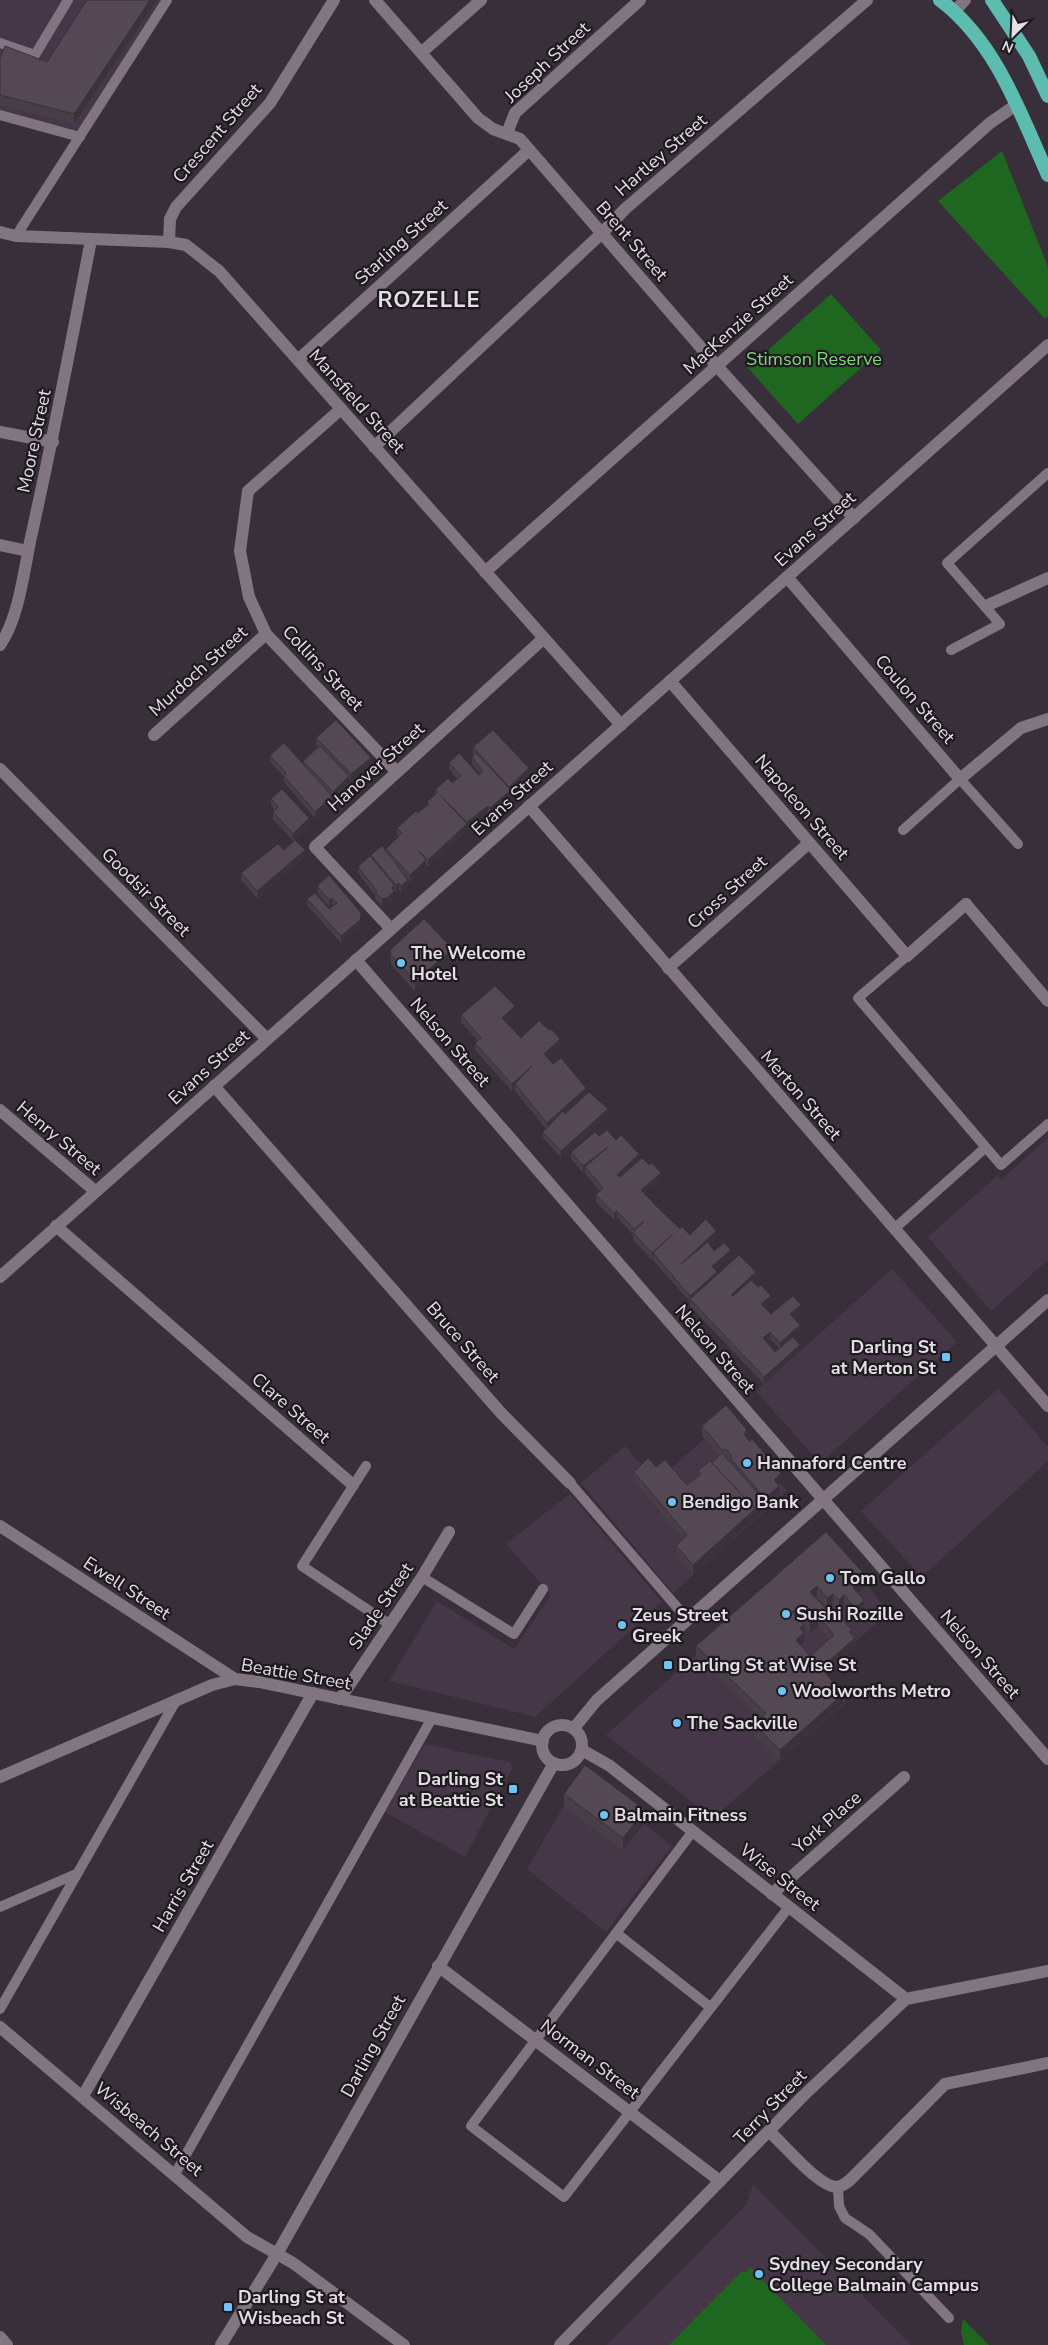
<svg xmlns="http://www.w3.org/2000/svg" width="1048" height="2345" font-family="'Nunito Sans',sans-serif">
  <style>
    .built { fill: #453747 }
    .green { fill: #1f6620 }
    .lines { fill: none; stroke-linecap: round; stroke-linejoin: round }
    .service { stroke: #817582; stroke-width: 10 }
    .pedestrian { stroke: #817582; stroke-width: 12 }
    .minor { stroke: #817582; stroke-width: 12 }
    .tertiary { stroke: #817582; stroke-width: 12 }
    .secondary { stroke: #817582; stroke-width: 12 }
    .trunk { stroke: #5cbcb0; stroke-width: 14 }
    .wall { fill: #473e48; fill-rule: evenodd }
    .shaded-wall { fill: #3a323b }
    .building { fill: #534854; stroke: #3a323b; fill-rule: evenodd }
    .poi-dot { fill: #6fc2f4; stroke: #1d191e; stroke-width: 2 }
    .labels { text-anchor: middle; stroke-width: 4.5; stroke-linejoin: round; paint-order: stroke }
    .street-label { font-size: 18px; fill: #e4dee5; stroke: #1d191e }
    .park-label { font-size: 18px; fill: #7dd97a; stroke: #1d191e }
    .poi-label { font-size: 18px; font-weight: bold; fill: #e4dee5; stroke: #1d191e; text-anchor: start }
    .district-label { font-size: 22px; font-weight: bold; letter-spacing: 1px; fill: #e4dee5; stroke: #1d191e }
  </style>
  <rect width="100%" height="100%" fill="#392f3a"/>
  <g class="built">
    <path d="M0,0H167L80,137L0,115Z"/>
    <path d="M1048,1138V1260L991,1311L928,1237L997,1176L1001,1180Z"/>
    <path d="M892,1269L957,1342L820,1463L756,1391Z"/>
    <path d="M998,1389L1048,1447V1461L922,1577L861,1511Z"/>
    <path d="M724,1422L787,1491L673,1593L581,1483L625,1446L655,1482Z"/>
    <path d="M570,1494L662,1602L535,1717L389,1681L437,1601L514,1649L551,1595L506,1544Z"/>
    <path d="M828,1538L889,1612L822,1671L847,1702L713,1818L606,1735Z"/>
    <path d="M425,1744L509,1762L513,1767L465,1857L385,1812Z"/>
    <path d="M585,1776L672,1846L606,1932L527,1869L580,1778Z"/>
    <path d="M753,2184L911,2345H607L747,2204Z"/>
  </g>
  <g class="green">
    <path d="M1002,151L1048,267V316L1045,319L938,201Z"/>
    <path d="M831,294L881,350L798,424L748,368Z"/>
    <path d="M750,2267L826,2345H669L742,2271L745,2273Z"/>
    <path d="M963,2319L989,2345H964L961,2332Z"/>
  </g>
  <g class="lines">
    <g class="service">
      <path d="M0,43L35,55L68,0"/>
      <path d="M0,115L80,137"/>
      <path d="M16,236L167,0"/>
      <path d="M951,650L1000,624L947,563L1048,473"/>
      <path d="M903,830L960,779L1018,844"/>
      <path d="M907,956L858,998L1001,1165L1048,1124"/>
      <path d="M894,1229L985,1148"/>
      <path d="M366,1466L302,1566L389,1624"/>
      <path d="M570,1483L688,1620"/>
      <path d="M422,1577L514,1634L543,1589"/>
      <path d="M693,1831L471,2126L564,2197L789,1907"/>
      <path d="M0,1907L76,1874"/>
      <path d="M616,1933L710,2007"/>
      <path d="M0,2009L177,1699"/>
      <path d="M175,2174L432,1718"/>
      <path d="M838,2187L839,2206L845,2218L869,2234L949,2318"/>
    </g>
    <path class="pedestrian" d="M907,956L966,904"/>
    <g class="minor">
      <path d="M375,0L478,118L493,129L520,139L717,366L854,518"/>
      <path d="M422,52L481,0"/>
      <path d="M507,133L515,113L640,0"/>
      <path d="M0,232L16,236L169,242L186,245L219,271L621,725"/>
      <path d="M169,242L170,219L176,207L270,103L334,0"/>
      <path d="M298,360L529,150"/>
      <path d="M341,409L248,491L240,551L249,597L266,634L397,772"/>
      <path d="M0,432L53,442"/>
      <path d="M374,447L602,233L625,209L867,0"/>
      <path d="M0,545L28,551"/>
      <path d="M485,572L990,123L1016,105"/>
      <path d="M787,577L960,779L1021,728L1048,719"/>
      <path d="M986,606L1048,578"/>
      <path d="M0,645C19,618 24,570 31,537C53,439 72,339 91,240"/>
      <path d="M670,681L907,956"/>
      <path d="M154,735L266,634"/>
      <path d="M0,769L267,1039"/>
      <path d="M529,806L1048,1406"/>
      <path d="M966,904L1048,1001"/>
      <path d="M391,929L315,847L544,638"/>
      <path d="M356,960L1048,1759"/>
      <path d="M668,968L809,843"/>
      <path d="M214,1086L501,1413L570,1483"/>
      <path d="M0,1110L95,1191"/>
      <path d="M56,1226L353,1485"/>
      <path d="M0,1277L1048,345"/>
      <path d="M0,1526L235,1679"/>
      <path d="M340,1699L422,1577L449,1532"/>
      <path d="M582,1750L610,1766L906,1999"/>
      <path d="M772,1894L904,1777"/>
      <path d="M438,1966L720,2181"/>
      <path d="M0,2027L247,2237L293,2263L404,2345"/>
      <path d="M83,2096L313,1693"/>
      <path d="M770,2132C784,2145 819,2187 837,2187C845,2186 851,2179 856,2174L945,2084L1048,2063"/>
      <path d="M0,2337L7,2345"/>
      <path d="M560,2345L803,2096L906,1999L1048,1971"/>
    </g>
    <g class="tertiary">
      <circle cx="562" cy="1745" r="20"/>
      <path d="M574,1728L597,1700L1048,1300"/>
      <path d="M0,1777L212,1685L235,1679L259,1682L543,1741"/>
      <path d="M221,2345L277,2254L554,1763"/>
    </g>
    <path class="secondary" d="M955,11L965,0"/>
    <g class="trunk">
      <path d="M940,0C996,42 1020,113 1048,175"/>
      <path d="M992,0L1029,56L1048,96"/>
    </g>
  </g>
  <g class="wall">
    <path d="M87,0H157L74,124L0,105V58L47,62Z"/>
    <path d="M316,738L371,764L351,781L349,778V783L333,798H332V803L315,818L284,782V777L270,762V755L303,765V761L318,747L316,745Z"/>
    <path d="M473,747L529,775L511,792V797L490,815L488,813L467,829V831L428,867L426,865V867L410,882L405,876L408,886L401,893L399,890L396,892L394,890V898L388,904L382,906L375,899V895L358,873V867L371,857V855L386,851V849L399,837L397,835V828L418,813L427,805V802L435,794V790L452,783L457,779L449,769V763L479,775L480,774L472,764V757L474,755L473,754Z"/>
    <path d="M271,799L309,825L293,841L273,819V812L275,811L271,805Z"/>
    <path d="M284,850L305,857L257,898L241,880V873Z"/>
    <path d="M317,886L361,920L360,927L341,943L307,905V899L329,909L333,906L332,904L329,907L317,892Z"/>
    <path d="M390,950L453,959L415,991L391,965Z"/>
    <path d="M515,1012L505,1022L521,1038L560,1046L547,1057L553,1064L586,1094L608,1116L561,1158L543,1138V1132L546,1129L515,1091V1088L512,1091L475,1050V1043L478,1041L461,1022V1015Z"/>
    <path d="M599,1136L616,1140L661,1180L644,1194L659,1209L680,1229L690,1235L716,1237L709,1244L714,1251L731,1257L715,1270L717,1274L756,1278L753,1282L771,1302L765,1307L771,1314L801,1311L794,1318L800,1331L793,1337L800,1351L764,1384L690,1306V1302L653,1260V1258L652,1260L633,1240V1235L617,1217L614,1220L596,1202V1195L600,1191L585,1174V1172L583,1173L571,1159V1152ZM770,1339L779,1348L775,1352L767,1342Z"/>
    <path d="M702,1426L747,1439L781,1483L778,1485L779,1496L693,1575L676,1556V1546L683,1539L634,1481V1472L656,1467L687,1485L698,1477V1470L712,1463L719,1456L702,1436Z"/>
    <path d="M826,1532L866,1586L858,1593L864,1610L855,1618L844,1605L839,1610L833,1603L827,1608L817,1596L815,1598L852,1635L855,1648L826,1674L843,1704L780,1760L754,1735V1725L761,1718L696,1656V1646ZM804,1626L810,1633L818,1626L829,1639L810,1656L801,1646L804,1643Z"/>
    <path d="M564,1794L645,1823L623,1851L564,1807Z"/>
  </g>
  <g class="shaded-wall">
    <path d="M150,0H157L74,124V114Z"/>
    <path d="M371,758V764L351,781V774Z"/>
    <path d="M529,768V775L511,792V797L490,815V808L509,791V787Z"/>
    <path d="M349,776V783L333,798V792Z"/>
    <path d="M332,796V803L315,818V812Z"/>
    <path d="M488,806V813L467,829V822Z"/>
    <path d="M309,818V825L293,841V834Z"/>
    <path d="M467,824V831L428,867V860Z"/>
    <path d="M305,850V857L257,898V891Z"/>
    <path d="M426,860V867L410,882V875Z"/>
    <path d="M408,880V886L401,893V886Z"/>
    <path d="M399,883V890L396,892V885Z"/>
    <path d="M394,885V898L388,904L382,906V899Z"/>
    <path d="M332,898V904L329,907V900Z"/>
    <path d="M361,913V920L360,927L341,943V936Z"/>
    <path d="M453,949V959L415,991V981Z"/>
    <path d="M515,1006V1012L502,1025V1018Z"/>
    <path d="M560,1039V1046L544,1060V1054Z"/>
    <path d="M532,1066L515,1084V1088L512,1091V1084Z"/>
    <path d="M586,1088V1095L547,1130V1123Z"/>
    <path d="M608,1109V1116L561,1158V1151Z"/>
    <path d="M608,1147L585,1167V1172L583,1173V1166Z"/>
    <path d="M639,1154V1161L617,1181V1175Z"/>
    <path d="M661,1173V1180L641,1197V1190Z"/>
    <path d="M617,1211V1217L614,1220V1213Z"/>
    <path d="M716,1231V1237L681,1271V1264Z"/>
    <path d="M673,1234L653,1253V1258L652,1260V1253Z"/>
    <path d="M731,1250V1257L712,1273V1266Z"/>
    <path d="M717,1272V1279L690,1300V1296Z"/>
    <path d="M756,1272V1278L731,1301V1295Z"/>
    <path d="M771,1296V1302L761,1310V1304Z"/>
    <path d="M801,1305V1311L790,1321V1314Z"/>
    <path d="M800,1325V1331L780,1349V1343Z"/>
    <path d="M770,1332V1339L763,1345V1338Z"/>
    <path d="M800,1345V1351L764,1384V1377Z"/>
    <path d="M747,1430V1440L744,1434Z"/>
    <path d="M2,1439V1449L0,1452V1442Z"/>
    <path d="M781,1473V1483L774,1490V1480Z"/>
    <path d="M779,1486V1496L693,1575V1565L755,1509L765,1501V1498Z"/>
    <path d="M866,1576V1586L853,1597V1588Z"/>
    <path d="M817,1586V1596L810,1602V1592Z"/>
    <path d="M833,1594V1603L827,1608V1598Z"/>
    <path d="M844,1595V1605L839,1610V1600Z"/>
    <path d="M864,1600V1610L855,1618V1608Z"/>
    <path d="M797,1608V1618L792,1612Z"/>
    <path d="M818,1616V1626L810,1633V1623Z"/>
    <path d="M804,1625V1643L796,1650V1640L800,1628Z"/>
    <path d="M855,1638V1648L821,1678V1668Z"/>
    <path d="M843,1694V1704L780,1760V1750Z"/>
    <path d="M645,1810V1823L623,1851V1838Z"/>
  </g>
  <g class="building">
    <path d="M87,0H150L74,114L0,95V58L5,46L47,62Z"/>
    <path d="M336,720L371,758L351,774L316,738Z"/>
    <path d="M493,730L529,768L509,787L473,747Z"/>
    <path d="M284,743L332,796L315,812L284,776L286,773L270,755Z"/>
    <path d="M320,746L349,776L333,792L303,761Z"/>
    <path d="M459,753L479,775L483,771L472,757L476,753L511,790L490,808L488,806L467,822L440,795L467,824L428,860L419,851L426,860L410,875L386,849L402,833L397,828L416,811L418,813L429,804L427,802L438,792L435,790L448,778L452,783L461,776L449,763Z"/>
    <path d="M282,789L309,818L293,834L273,812L278,807L271,799Z"/>
    <path d="M295,840L305,850L257,891L241,873L278,844L284,850Z"/>
    <path d="M382,846L408,880L401,886L399,883L396,885L371,855Z"/>
    <path d="M370,856L394,885L392,888L394,891L388,897L382,899L375,892L377,891L358,867Z"/>
    <path d="M329,875L361,913L360,920L341,936L307,899L315,893L329,909L337,903L332,898L329,900L317,886Z"/>
    <path d="M424,919L453,949L415,981L391,955L390,950Z"/>
    <path d="M495,986L515,1006L502,1018L521,1038L539,1021L549,1030L551,1029L560,1039L544,1054L553,1064L561,1058L586,1088L547,1123L515,1084L532,1066L512,1084L475,1043L481,1038L461,1015Z"/>
    <path d="M589,1092L608,1109L561,1151L543,1132L563,1111L565,1114Z"/>
    <path d="M607,1130L616,1140L621,1135L639,1154L617,1175L620,1177L642,1158L649,1165L652,1163L661,1173L641,1190L659,1209L680,1229L682,1227L690,1235L706,1219L716,1231L681,1264L708,1242L714,1251L724,1243L731,1250L712,1266L717,1272L690,1296L653,1253L673,1234L652,1253L633,1233L644,1221L634,1229L617,1211L614,1213L596,1195L603,1188L585,1167L608,1147L583,1166L571,1152L595,1132L599,1136Z"/>
    <path d="M739,1255L756,1272L731,1295L733,1296L751,1280L758,1287L761,1285L771,1296L761,1304L771,1314L793,1296L801,1305L790,1314L800,1325L780,1343L770,1332L763,1338L775,1352L793,1337L800,1345L764,1377L690,1299Z"/>
    <path d="M726,1405L747,1430L744,1434L749,1441L752,1439L781,1473L774,1480L779,1486L765,1498L730,1458L732,1456L727,1450H722L702,1426Z"/>
    <path d="M722,1453L765,1501L755,1512V1509L712,1463Z"/>
    <path d="M648,1458L656,1467L665,1460L687,1485L701,1474L698,1470L710,1461L755,1509L693,1565L676,1546L687,1535L634,1472Z"/>
    <path d="M826,1532L866,1576L853,1588L864,1600L855,1608L844,1595L839,1600L833,1594L827,1598L817,1586L810,1592L827,1610L831,1607L852,1630L849,1632L855,1638L821,1668L843,1694L780,1750L754,1725L766,1713L696,1646ZM797,1608L810,1623L818,1616L834,1635L810,1656L796,1640L804,1633L800,1628L804,1625L792,1612Z"/>
    <path d="M585,1765L645,1810L623,1838L564,1794Z"/>
  </g>
  <g class="poi-dot">
    <circle cx="401" cy="963" r="5"/>
    <rect x="941" y="1352" width="10" height="10" rx="2.5"/>
    <circle cx="747" cy="1463" r="5"/>
    <circle cx="672" cy="1502" r="5"/>
    <circle cx="830" cy="1578" r="5"/>
    <circle cx="786" cy="1614" r="5"/>
    <circle cx="622" cy="1625" r="5"/>
    <rect x="663" y="1660" width="10" height="10" rx="2.5"/>
    <circle cx="782" cy="1691" r="5"/>
    <circle cx="677" cy="1723" r="5"/>
    <rect x="508" y="1784" width="10" height="10" rx="2.5"/>
    <circle cx="604" cy="1815" r="5"/>
    <circle cx="759" cy="2274" r="5"/>
    <rect x="223" y="2302" width="10" height="10" rx="2.5"/>
  </g>
  <g class="labels">
    <g class="street-label">
      <text transform="translate(547 62) rotate(-43)" y="6">Joseph Street</text>
      <text transform="translate(217 133) rotate(-49)" y="6">Crescent Street</text>
      <text transform="translate(661 155) rotate(-41)" y="6">Hartley Street</text>
      <text transform="translate(632 241) rotate(49)" y="6">Brent Street</text>
      <text transform="translate(401 242) rotate(-42)" y="6">Starling Street</text>
      <text transform="translate(738 324) rotate(-42)" y="6">MacKenzie Street</text>
      <text transform="translate(357 401) rotate(48)" y="6">Mansfield Street</text>
      <text transform="translate(34 441) rotate(-78)" y="6">Moore Street</text>
      <text transform="translate(815 529) rotate(-42)" y="6">Evans Street</text>
      <text transform="translate(323 668) rotate(47)" y="6">Collins Street</text>
      <text transform="translate(198 671) rotate(-42)" y="6">Murdoch Street</text>
      <text transform="translate(915 699) rotate(49)" y="6">Coulon Street</text>
      <text transform="translate(376 767) rotate(-42)" y="6">Hanover Street</text>
      <text transform="translate(512 798) rotate(-42)" y="6">Evans Street</text>
      <text transform="translate(802 807) rotate(49)" y="6">Napoleon Street</text>
      <text transform="translate(146 892) rotate(45)" y="6">Goodsir Street</text>
      <text transform="translate(727 892) rotate(-42)" y="6">Cross Street</text>
      <text transform="translate(450 1042) rotate(49)" y="6">Nelson Street</text>
      <text transform="translate(209 1067) rotate(-42)" y="6">Evans Street</text>
      <text transform="translate(801 1095) rotate(49)" y="6">Merton Street</text>
      <text transform="translate(59 1138) rotate(40)" y="6">Henry Street</text>
      <text transform="translate(463 1342) rotate(49)" y="6">Bruce Street</text>
      <text transform="translate(715 1349) rotate(49)" y="6">Nelson Street</text>
      <text transform="translate(291 1408) rotate(41)" y="6">Clare Street</text>
      <text transform="translate(127 1588) rotate(33)" y="6">Ewell Street</text>
      <text transform="translate(381 1606) rotate(-56)" y="6">Slade Street</text>
      <text transform="translate(980 1654) rotate(49)" y="6">Nelson Street</text>
      <text transform="translate(296 1674) rotate(10)" y="6">Beattie Street</text>
      <text transform="translate(827 1822) rotate(-41)" y="6">York Place</text>
      <text transform="translate(780 1877) rotate(38)" y="6">Wise Street</text>
      <text transform="translate(183 1886) rotate(-60)" y="6">Harris Street</text>
      <text transform="translate(373 2046) rotate(-61)" y="6">Darling Street</text>
      <text transform="translate(590 2059) rotate(37)" y="6">Norman Street</text>
      <text transform="translate(770 2107) rotate(-46)" y="6">Terry Street</text>
      <text transform="translate(149 2129) rotate(40)" y="6">Wisbeach Street</text>
    </g>
    <g class="park-label">
      <text x="814" y="365">Stimson Reserve</text>
    </g>
    <g class="poi-label">
      <text x="411" y="959">The Welcome<tspan x="411" dy="21">Hotel</tspan></text>
      <text x="936" y="1353" text-anchor="end">Darling St<tspan x="936" dy="21">at Merton St</tspan></text>
      <text x="757" y="1469">Hannaford Centre</text>
      <text x="682" y="1508">Bendigo Bank</text>
      <text x="840" y="1584">Tom Gallo</text>
      <text x="796" y="1620">Sushi Rozille</text>
      <text x="632" y="1621">Zeus Street<tspan x="632" dy="21">Greek</tspan></text>
      <text x="678" y="1671">Darling St at Wise St</text>
      <text x="792" y="1697">Woolworths Metro</text>
      <text x="687" y="1729">The Sackville</text>
      <text x="503" y="1785" text-anchor="end">Darling St<tspan x="503" dy="21">at Beattie St</tspan></text>
      <text x="614" y="1821">Balmain Fitness</text>
      <text x="769" y="2270">Sydney Secondary<tspan x="769" dy="21">College Balmain Campus</tspan></text>
      <text x="238" y="2303">Darling St at<tspan x="238" dy="21">Wisbeach St</tspan></text>
    </g>
    <g class="district-label">
      <text x="429" y="307">ROZELLE</text>
    </g>
  </g>
  <g transform="translate(1013 35) rotate(204)" stroke="#1d191e" stroke-width="4" paint-order="stroke">
  <path d="M0-4L9 19L0 12L-9 19Z" fill="#e4dee5"/>
  <text y="-8" font-size="14" font-weight="bold" text-anchor="middle" fill="#e4dee5">N</text>
  </g>
</svg>
